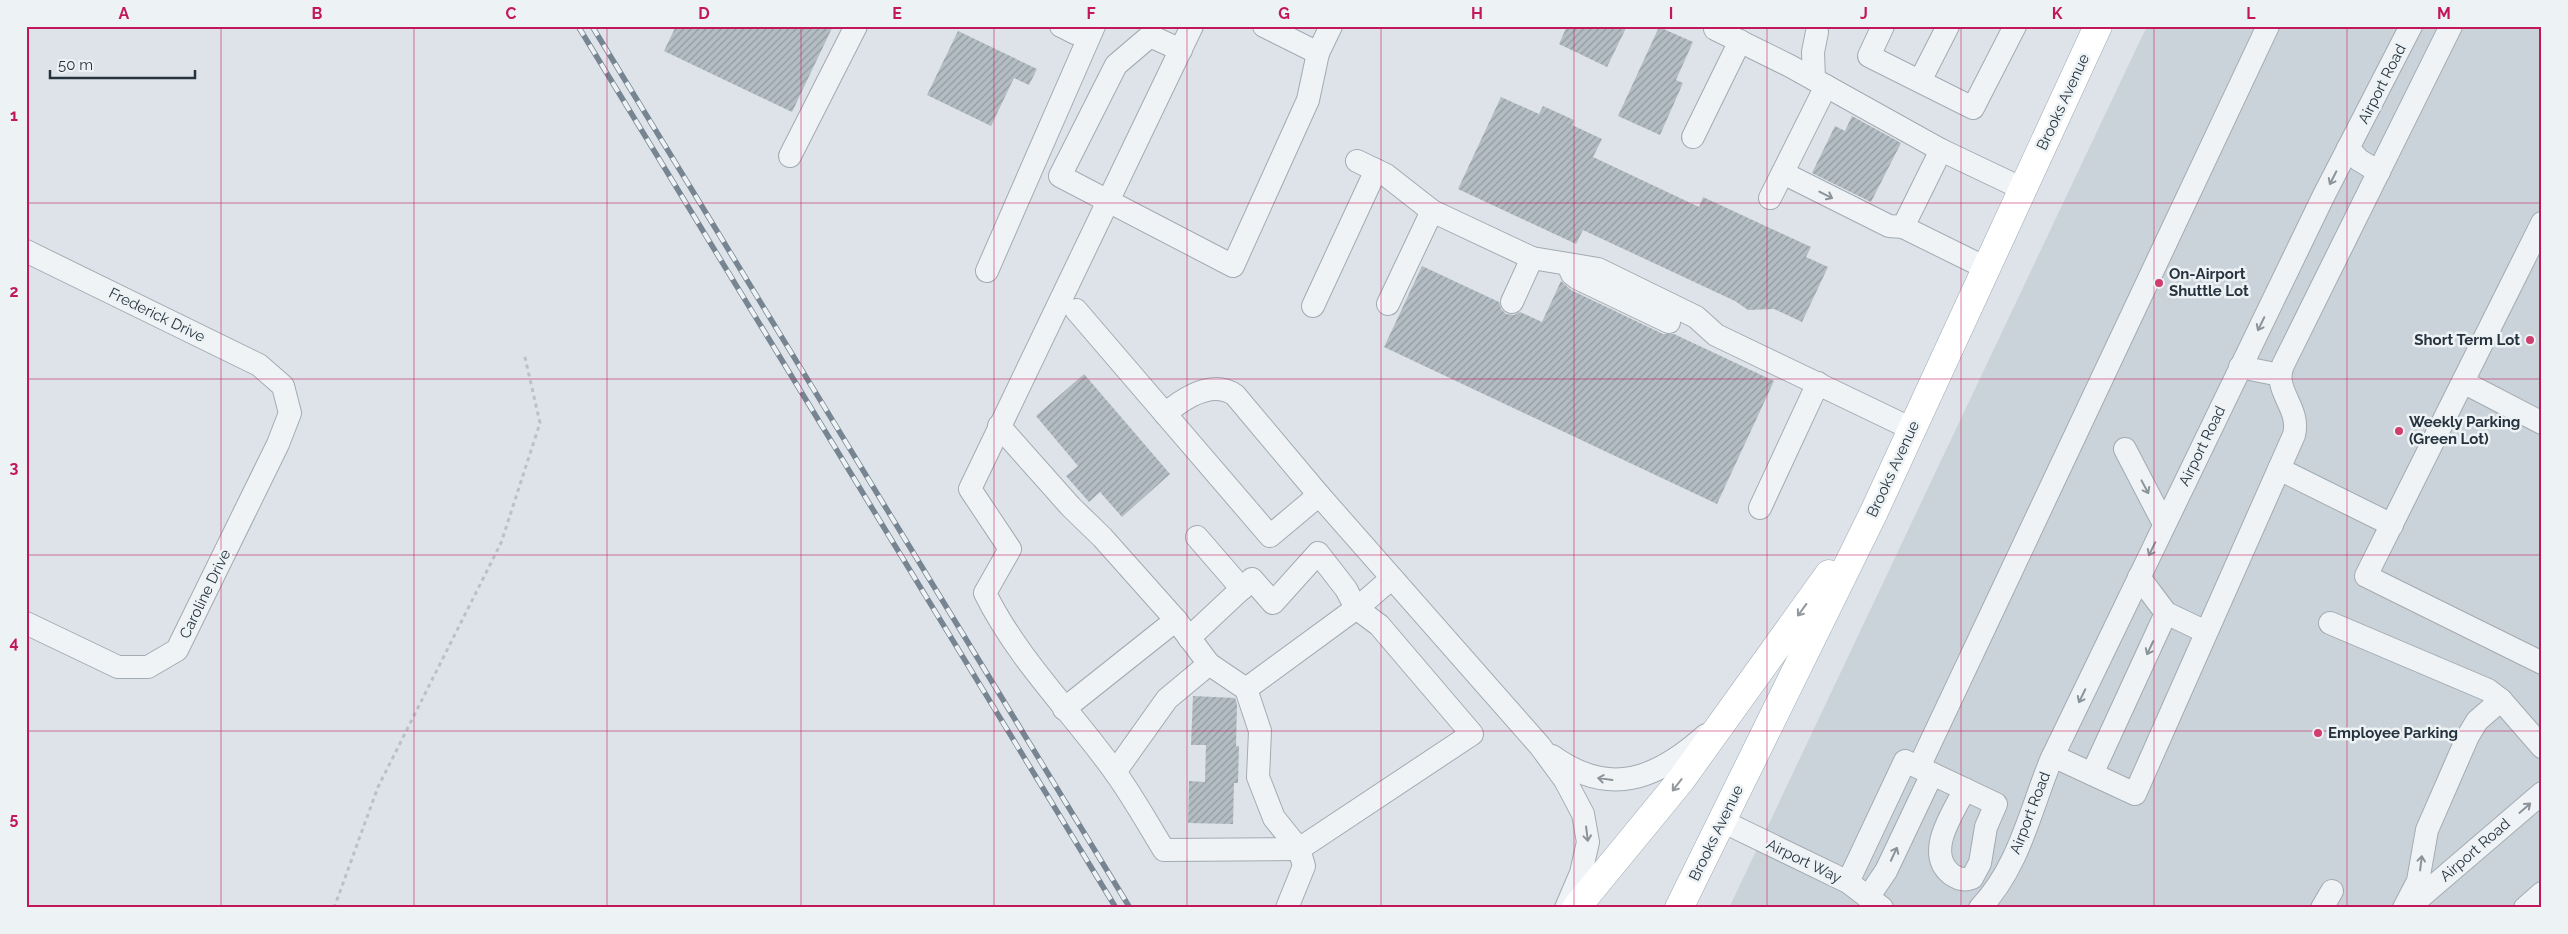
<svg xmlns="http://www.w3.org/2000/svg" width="2568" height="934" font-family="Raleway,sans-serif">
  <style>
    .built { fill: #cbd3da }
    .building { fill: url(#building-hatch) }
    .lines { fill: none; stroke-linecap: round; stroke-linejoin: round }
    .minor-casing { stroke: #a2abb2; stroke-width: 24 }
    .major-casing { stroke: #9caab3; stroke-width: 29 }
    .path { stroke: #bbc1c6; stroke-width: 3; stroke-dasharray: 4 4; stroke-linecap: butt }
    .minor { stroke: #f0f3f6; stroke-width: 22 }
    .major { stroke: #fff; stroke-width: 28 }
    .rail-casing { stroke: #768591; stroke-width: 5.5 }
    .rail { stroke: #edf2f5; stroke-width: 4; stroke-dasharray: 11; stroke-linecap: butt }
    .oneway { stroke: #8b939a }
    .oneway2 { stroke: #92999e }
    .grid { fill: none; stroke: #c2185b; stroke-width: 1; stroke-opacity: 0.55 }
    .poi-dot { fill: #d13e6e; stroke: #edf2f5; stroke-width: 2 }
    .labels { text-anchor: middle; stroke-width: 5; stroke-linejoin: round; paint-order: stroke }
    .street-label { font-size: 15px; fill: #26333e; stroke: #edf2f5 }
    .poi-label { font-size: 15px; font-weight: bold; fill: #26333e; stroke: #edf2f5; text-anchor: start }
    .neatline { fill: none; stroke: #c2185b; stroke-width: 2 }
    .grid-label { font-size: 16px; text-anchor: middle; font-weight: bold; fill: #c2185b }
  </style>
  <defs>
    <pattern id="building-hatch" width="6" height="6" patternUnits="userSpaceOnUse" patternTransform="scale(1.25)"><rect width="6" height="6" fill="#b4bdc4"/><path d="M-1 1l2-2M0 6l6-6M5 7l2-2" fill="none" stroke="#929aa1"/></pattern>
  </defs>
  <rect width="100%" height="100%" fill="#dde3e8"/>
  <path class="built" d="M2147,26H2542V908H1729Z"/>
  <g class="building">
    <path d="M676,26H833L792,112L664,51Z"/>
    <path d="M1567,26H1627L1607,67L1559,44Z"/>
    <path d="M1659,27L1693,42L1676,80L1683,83L1660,135L1618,116Z"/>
    <path d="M958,31L1037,69L1029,85L1014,78L991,126L927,95Z"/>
    <path d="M1501,97L1539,114L1543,106L1574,120L1572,125L1602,139L1593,157L1699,207L1703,197L1811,247L1806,257L1828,267L1802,322L1774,309L1748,310L1735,301L1583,230L1576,244L1458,189Z"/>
    <path d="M1852,116L1901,143L1871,202L1812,173L1835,126L1845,131Z"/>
    <path d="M1422,266L1499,302L1501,309L1506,314L1514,315L1520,312L1542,322L1561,281L1571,290L1663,334H1674L1774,381L1717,504L1384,347Z"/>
    <path d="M1084,374L1170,474L1122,517L1100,492L1089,502L1066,476L1078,466L1036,416Z"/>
    <path d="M1193,696L1235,698L1237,704L1236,746H1239L1238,783H1234L1233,824L1188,823L1189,781L1205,782L1206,745H1191Z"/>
  </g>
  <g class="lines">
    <g class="minor-casing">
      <g id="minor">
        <path d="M1061,26L1075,33L1086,26"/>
        <path d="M1264,26L1318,53L1331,26"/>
        <path d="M1716,26L1715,29L1790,66L1941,150"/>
        <path d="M1883,26L1869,56L1973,108L2015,26"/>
        <path d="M1181,50L1150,36L1116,65L1060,176L1233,266L1308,100L1318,53"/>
        <path d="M1814,79L1813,52L1817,32"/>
        <path d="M1920,81L1948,26"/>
        <path d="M1693,137L1740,41"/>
        <path d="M2348,148L2359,160L2379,172"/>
        <path d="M790,156L856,26"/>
        <path d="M1357,161L1386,175L1432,211L1532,258L1598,269L1696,317L1716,335L1912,429"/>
        <path d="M1783,173L1889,226L1903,227"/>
        <path d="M1770,198L1826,86"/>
        <path d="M2542,223L2366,576L2542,663"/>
        <path d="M26,251L259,365L283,386L290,413L278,444L177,650L148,667H118L26,623"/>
        <path d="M1568,265L1572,274L1577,278L1669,322"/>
        <path d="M1986,268L1903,227L1941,150L2023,189"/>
        <path d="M987,271L1094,26"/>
        <path d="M1512,302L1532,258"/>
        <path d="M1388,304L1432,211"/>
        <path d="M1313,306L1376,170"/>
        <path d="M1076,310L1270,536L1319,495"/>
        <path d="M2240,367L2280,375"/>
        <path d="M2463,382L2542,423"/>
        <path d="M1165,414C1184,398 1212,379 1235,395L1319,495L1540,746L1565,780L1583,814L1588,842L1581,873L1566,908"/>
        <path d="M999,426L1071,507L1102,537L1176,620L1209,664L1246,689L1260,731L1258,777L1274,818L1299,849L1304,866L1287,908"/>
        <path d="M2125,449L2164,524"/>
        <path d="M2279,469L2392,525"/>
        <path d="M1760,508L1818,383"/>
        <path d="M1197,537L1242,589"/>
        <path d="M2166,613L2206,632"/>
        <path d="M2330,623L2488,690L2501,700L2542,747"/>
        <path d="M1189,638L1252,579L1273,603L1318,553L1346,589L1356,608L1379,625L1472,734L1299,849L1164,850C1148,824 1133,797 1115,772C1072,712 1018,660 985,593L1010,549L970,489L1192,26"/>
        <path d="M1246,689L1362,604L1392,578"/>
        <path d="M1064,709L1176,620"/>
        <path d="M1552,756C1610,798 1657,779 1706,735"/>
        <path d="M2053,756L2092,774L2166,613L2139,577"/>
        <path d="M1919,767L2268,26"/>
        <path d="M1115,772L1167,699L1209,664"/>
        <path d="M2092,774L2135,794L2294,435C2301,407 2272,391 2283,365L2451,26"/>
        <path d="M1722,821L1848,882L1882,908"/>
        <path d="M1848,882L1905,761L1996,804L1986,827L1980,863L1972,878C1965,881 1958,879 1951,874C1924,852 1954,812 1965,789"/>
        <path d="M1869,896L1886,871L1932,774"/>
        <path d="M2409,907L2542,793"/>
        <path d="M1980,908C2019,867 2030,811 2051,760L2324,195L2411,26"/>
        <path d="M2322,908L2332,891"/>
        <path d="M2404,908L2418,881L2427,830L2468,736L2477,721L2501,700"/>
        <path d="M2525,908L2542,893"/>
      </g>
    </g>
    <g class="major-casing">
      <g id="major">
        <path d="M1576,908L1681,780L1829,574"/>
        <path d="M1679,908L1873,514L2098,26"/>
      </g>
    </g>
    <path class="path" d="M334,908L378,787L501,543L540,423L524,353"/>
    <use href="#minor" class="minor"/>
    <use href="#major" class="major"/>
    <g class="rail-casing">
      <g id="rail">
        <path d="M578,26L1116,908"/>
        <path d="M592,26L1130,908"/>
      </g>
    </g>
    <use href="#rail" class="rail"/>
  </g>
  <defs><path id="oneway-shaft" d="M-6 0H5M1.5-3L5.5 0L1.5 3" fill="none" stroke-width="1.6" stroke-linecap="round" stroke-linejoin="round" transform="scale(1.25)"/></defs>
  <g class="oneway">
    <use href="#oneway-shaft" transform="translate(2333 178) rotate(117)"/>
    <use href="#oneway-shaft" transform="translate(1826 195) rotate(27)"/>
    <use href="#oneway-shaft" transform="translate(2261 324) rotate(116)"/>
    <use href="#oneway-shaft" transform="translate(2145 487) rotate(62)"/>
    <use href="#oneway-shaft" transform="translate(2152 549) rotate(116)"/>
    <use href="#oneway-shaft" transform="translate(2150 648) rotate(115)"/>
    <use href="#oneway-shaft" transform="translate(2082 696) rotate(116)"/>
    <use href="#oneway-shaft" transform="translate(1605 779) rotate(-172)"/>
    <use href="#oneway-shaft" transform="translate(2525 808) rotate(-41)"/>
    <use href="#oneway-shaft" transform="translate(1587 834) rotate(83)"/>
    <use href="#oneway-shaft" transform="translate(1894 854) rotate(-65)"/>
    <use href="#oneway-shaft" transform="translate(2421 863) rotate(-83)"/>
  </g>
  <g class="oneway2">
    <use href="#oneway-shaft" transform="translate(1802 610) rotate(126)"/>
    <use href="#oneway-shaft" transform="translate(1677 785) rotate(128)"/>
  </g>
  <path class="grid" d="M221,26V908M414,26V908M607,26V908M801,26V908M994,26V908M1187,26V908M1381,26V908M1574,26V908M1767,26V908M1961,26V908M2154,26V908M2347,26V908M26,203H2542M26,379H2542M26,555H2542M26,731H2542"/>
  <g class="poi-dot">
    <circle cx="2159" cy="283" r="5"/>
    <circle cx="2530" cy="340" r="5"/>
    <circle cx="2399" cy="431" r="5"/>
    <circle cx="2318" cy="733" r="5"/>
  </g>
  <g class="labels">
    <g class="street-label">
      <text transform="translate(2382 84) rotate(-63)" y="5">Airport Road</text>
      <text transform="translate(2063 102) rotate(-65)" y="5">Brooks Avenue</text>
      <text transform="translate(157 315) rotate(26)" y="5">Frederick Drive</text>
      <text transform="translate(2202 446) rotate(-64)" y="5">Airport Road</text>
      <text transform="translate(1893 469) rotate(-65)" y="5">Brooks Avenue</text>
      <text transform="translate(205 594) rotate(-64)" y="5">Caroline Drive</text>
      <text transform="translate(2030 813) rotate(-69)" y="5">Airport Road</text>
      <text transform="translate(1716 833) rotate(-64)" y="5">Brooks Avenue</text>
      <text transform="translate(2475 850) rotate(-41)" y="5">Airport Road</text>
      <text transform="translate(1804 861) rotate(26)" y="5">Airport Way</text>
    </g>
    <g class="poi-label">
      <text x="2169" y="279">On-Airport<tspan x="2169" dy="17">Shuttle Lot</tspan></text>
      <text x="2520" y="345" text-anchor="end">Short Term Lot</text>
      <text x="2409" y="427">Weekly Parking<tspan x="2409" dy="17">(Green Lot)</tspan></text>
      <text x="2328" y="738">Employee Parking</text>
    </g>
  </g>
  <rect width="2568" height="934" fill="none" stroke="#edf2f5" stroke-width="55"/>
  <path d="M50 70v8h145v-8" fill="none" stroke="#26333e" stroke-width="2.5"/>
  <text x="58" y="70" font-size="15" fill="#26333e" stroke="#edf2f5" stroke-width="4" paint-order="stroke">50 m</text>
  <rect x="28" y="28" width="2512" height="878" class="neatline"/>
  <g class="grid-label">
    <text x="124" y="19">A</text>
    <text x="317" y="19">B</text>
    <text x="511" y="19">C</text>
    <text x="704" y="19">D</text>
    <text x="897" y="19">E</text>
    <text x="1091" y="19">F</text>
    <text x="1284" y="19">G</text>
    <text x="1477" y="19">H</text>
    <text x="1671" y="19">I</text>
    <text x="1864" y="19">J</text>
    <text x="2057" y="19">K</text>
    <text x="2251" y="19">L</text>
    <text x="2444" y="19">M</text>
    <text x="14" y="121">1</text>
    <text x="14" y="297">2</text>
    <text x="14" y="473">3</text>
    <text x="14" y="648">4</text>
    <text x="14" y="824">5</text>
  </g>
</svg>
